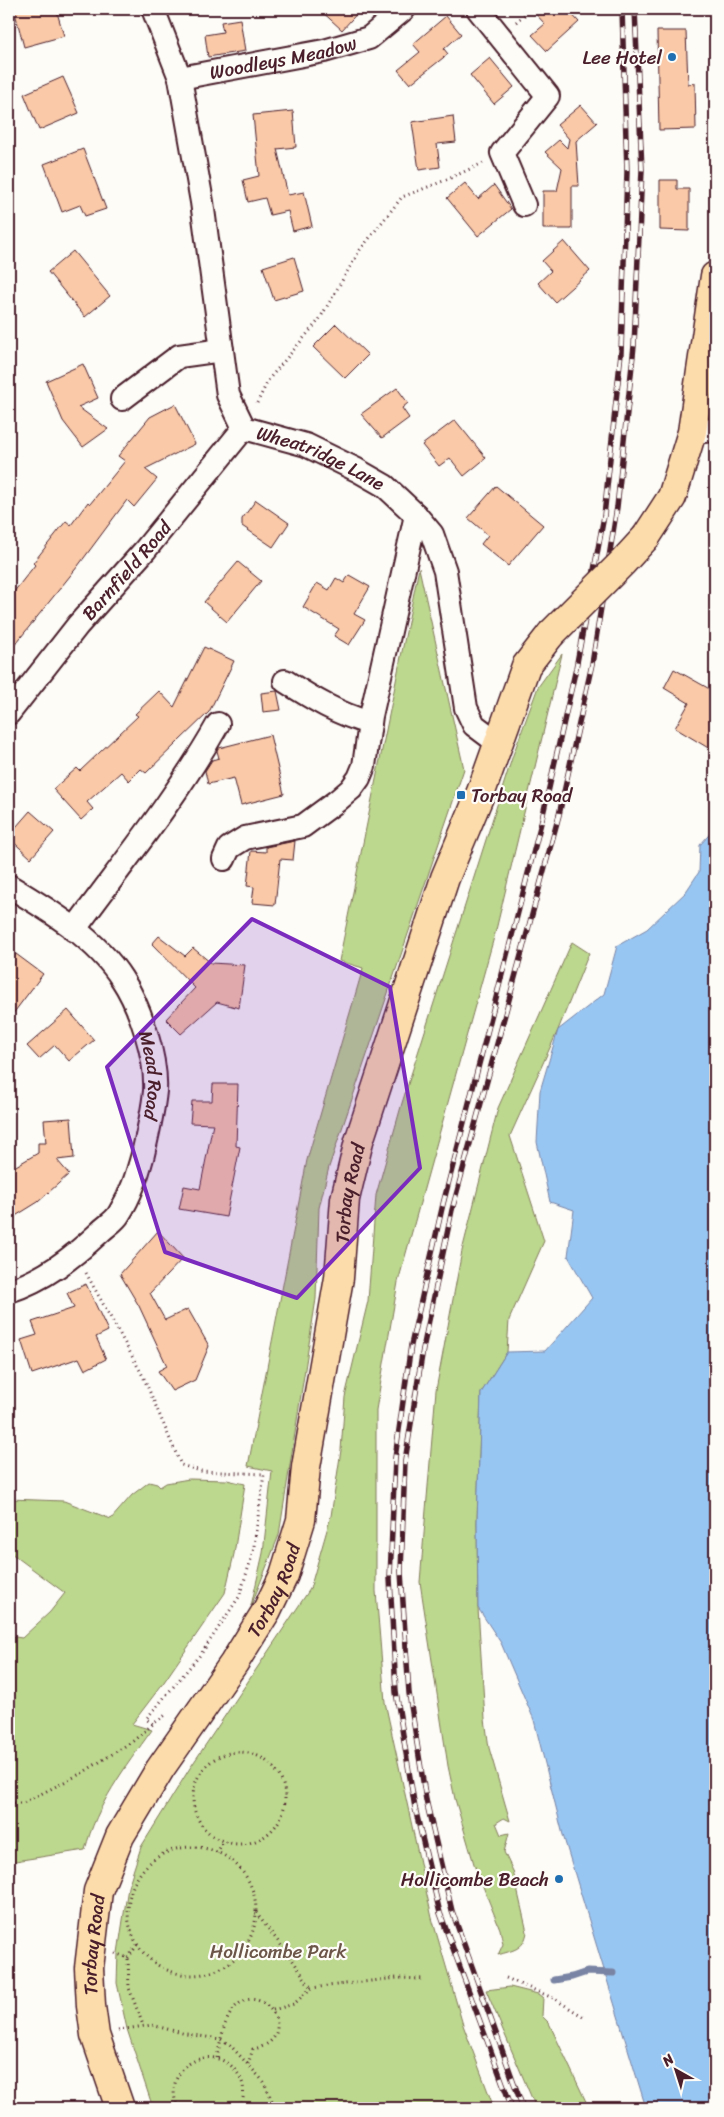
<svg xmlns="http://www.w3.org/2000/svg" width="724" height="2117" font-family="Sriracha,sans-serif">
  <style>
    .green { fill: #bcd78e; stroke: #837b5c }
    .water { fill: #98c6f3; stroke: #7983a3 }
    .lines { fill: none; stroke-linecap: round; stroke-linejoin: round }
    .stream { stroke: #7983a3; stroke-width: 7 }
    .building { fill: #f9c9a8; stroke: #4a1f2b }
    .minor-casing { stroke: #4a1f2b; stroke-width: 26 }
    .major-casing { stroke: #4a1f2b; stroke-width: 31 }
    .path { stroke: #4a1f2b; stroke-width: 3; stroke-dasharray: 1 4; stroke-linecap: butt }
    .minor { stroke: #fdfcf7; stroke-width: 22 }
    .major { stroke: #fddcac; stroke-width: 28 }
    .rail-casing { stroke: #4a1f2b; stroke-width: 5.5 }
    .rail { stroke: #fdfcf7; stroke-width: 4; stroke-dasharray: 11; stroke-linecap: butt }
    .major-bridge-casing { stroke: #4a1f2b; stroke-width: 31; stroke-linecap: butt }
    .major-bridge { stroke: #fddcac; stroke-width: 28 }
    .marked { fill: #7b2cbf; fill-opacity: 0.2; stroke: #7b2cbf; stroke-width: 4; stroke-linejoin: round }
    .poi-dot { fill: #1f6fb2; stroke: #fdfcf7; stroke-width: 2 }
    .labels { text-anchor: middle; stroke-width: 4.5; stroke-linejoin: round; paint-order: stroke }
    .street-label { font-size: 19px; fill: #4a1f2b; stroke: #fdfcf7 }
    .poi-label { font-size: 19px; fill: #4a1f2b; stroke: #fdfcf7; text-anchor: end }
    .park-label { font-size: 19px; fill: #6c5649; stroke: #fdfcf7 }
  </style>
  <rect width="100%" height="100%" fill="#fdfcf7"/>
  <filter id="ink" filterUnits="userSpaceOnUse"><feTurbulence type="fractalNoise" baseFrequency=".02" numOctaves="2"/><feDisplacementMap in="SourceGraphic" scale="10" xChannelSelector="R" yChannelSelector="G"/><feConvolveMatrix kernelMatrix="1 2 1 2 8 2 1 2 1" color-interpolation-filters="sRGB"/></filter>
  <g filter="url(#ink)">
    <g class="green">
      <path d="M419,568L464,769L329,1167L319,1208L316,1299L279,1535L251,1606L263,1553L272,1471L248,1466L307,1160L363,968L339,961Z"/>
      <path d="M562,654L496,930L398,1282L376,1410V1591L385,1702L432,1918L463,2025L494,2108H153L127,2029L117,1983L118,1953L128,1887L141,1847L190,1768L310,1589L331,1516L341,1450L345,1397L368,1301L376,1195L402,1103L513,755L538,687Z"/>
      <path d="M572,942L589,953L558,1030L510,1136L544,1241L509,1320L507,1352L481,1393L477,1522L478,1608L485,1719L489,1748L510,1821L504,1818L496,1823L501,1835L509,1833L504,1852L513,1871L527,1932C524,1950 513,1950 498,1955L503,1944L500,1929L474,1864L455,1799L448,1766L420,1582L436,1390L462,1251L498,1108Z"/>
      <path d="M189,1479L227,1480L245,1484L234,1554L225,1593L164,1682L132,1724L152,1730C124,1769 97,1804 85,1850L9,1862V1636L22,1638L50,1612L65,1593L11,1553L9,1540V1499L64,1501L111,1519L132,1495L149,1482L157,1484L160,1487L166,1483Z"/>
      <path d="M510,1987L538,1994L543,1998L542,2016L549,2023L589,2108H536L486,1990Z"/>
    </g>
    <path class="water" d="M715,828V2108H646L563,1835L534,1720L501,1643L478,1608L477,1522L481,1393L507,1352L545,1351L592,1298L568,1256L574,1210L550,1202L537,1142L540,1091L558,1030L604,994L617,946L647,929L685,893L699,872L700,845Z"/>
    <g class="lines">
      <path class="stream" d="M554,1980L572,1977L587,1972L613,1973"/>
    </g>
    <g class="building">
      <path d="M14,9H56L64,36L24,47Z"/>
      <path d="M319,9H361L342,30Z"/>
      <path d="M531,9H567L579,22L547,51L532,35L545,24Z"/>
      <path d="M446,16L461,34L444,49L448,54L410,84L398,70L420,52L413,44Z"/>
      <path d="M240,19L245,51L208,57L205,35L223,32L221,22Z"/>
      <path d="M657,31H686L688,84L695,83L696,129L659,130Z"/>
      <path d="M490,58L514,87L494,104L470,75Z"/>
      <path d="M63,77L79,113L39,130L24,94Z"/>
      <path d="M581,105L597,123L576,141L579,186H572V229H543V191H557L562,168L545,152L559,140L567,148L569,139L557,125Z"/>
      <path d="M293,111L296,147L277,149L288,195L304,192L312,226L293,231L288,211L270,215L265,198L248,202L243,180L259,176L253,115Z"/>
      <path d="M453,116L456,142L437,144L440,167L419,170L412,122Z"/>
      <path d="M83,149L106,209L85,216L80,205L62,212L44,164Z"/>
      <path d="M660,180H677V189H689V231L660,230Z"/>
      <path d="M465,183L478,199L494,185L511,209L478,236L447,198Z"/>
      <path d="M564,241L590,271L555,302L538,283L551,271L542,261Z"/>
      <path d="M73,251L110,296L85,317L48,272Z"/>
      <path d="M294,257L304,291L274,300L263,267Z"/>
      <path d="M336,324L368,355L345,378L313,347Z"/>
      <path d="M83,364L98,398L78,407L108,429L83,447L63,421L46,381Z"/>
      <path d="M397,388L408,403L402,408L409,418L382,438L361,414Z"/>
      <path d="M175,404L195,444L145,469L157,479L134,507L127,500L78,566L9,652V598L35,565L33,563L66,521L71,525L88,502L90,504L125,461L118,456L150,417Z"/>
      <path d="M455,420L486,458L464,476L450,458L439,466L422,445Z"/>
      <path d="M496,486L543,525L508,566L481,544L488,535L468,518Z"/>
      <path d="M256,500L289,523L273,547L242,526V519Z"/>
      <path d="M238,562L261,581L227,622L204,602Z"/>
      <path d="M349,575L370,587L354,614L365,620L349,645L334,636L339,629L303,607L317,583L329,590L336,578L344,583Z"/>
      <path d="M204,647L234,661L209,712L146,773L141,769L129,781L121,772L87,802L93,809L81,820L53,789L77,768L80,771L138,716L135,714L159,691L174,707Z"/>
      <path d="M674,669L715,692V752L675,728L689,703L664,688Z"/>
      <path d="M277,691L281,710L263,712L261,693Z"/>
      <path d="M270,735L284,794L241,805L234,778L208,784L205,771L212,760L219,758L217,751L219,748Z"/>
      <path d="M30,811L54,832L31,858L9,838V835Z"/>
      <path d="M295,841L293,860L280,859L275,905L252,903L254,887L247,886L251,851L266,852V847Z"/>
      <path d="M159,936L185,956L193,948L211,963L245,965L239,1008L217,1002L181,1034L166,1019L195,988L152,944Z"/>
      <path d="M16,954L43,974L9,1019V964Z"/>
      <path d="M68,1010L94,1040L69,1061L55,1045L39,1059L27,1046Z"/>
      <path d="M213,1084H238L236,1146L240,1147L226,1217L179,1209L184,1186L200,1189L213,1124L190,1123L192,1101H212Z"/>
      <path d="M71,1118L74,1158L57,1160L69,1174L38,1202L9,1220V1170L38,1153V1143H46L44,1120Z"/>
      <path d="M158,1231L183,1258L150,1293L165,1320L188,1309L209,1346L195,1380L172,1391L158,1371L167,1366L139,1306L120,1274Z"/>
      <path d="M86,1284L108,1331L96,1337L106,1359L85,1370L79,1358L32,1374L21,1340L37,1335L32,1322L74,1308L67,1293Z"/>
    </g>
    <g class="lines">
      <g class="minor-casing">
        <g id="minor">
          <path id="s1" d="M153,9L180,78L202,202L228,395L244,428L306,445L357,470L385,486L416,515L432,534L445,571L466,708L474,725L498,743"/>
          <path d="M478,9L548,96L502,153L524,205"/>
          <path id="s2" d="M180,78L324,51L369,38L404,9"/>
          <path d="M122,399L179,356L222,350"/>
          <path d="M692,432L715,430"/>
          <path d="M285,681C313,699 338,714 370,723"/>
          <path id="s3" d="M9,713L78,625L145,550L244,428"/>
          <path d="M224,859L229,848L245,838L303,826L337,801L351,789L359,778L364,766L371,716L416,515"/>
          <path id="s4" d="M9,886C49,910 97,939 122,979C140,1006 157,1058 155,1091C153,1112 148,1133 143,1154C137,1176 131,1195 119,1214C115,1221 106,1226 100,1232C73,1257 44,1280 9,1291"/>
          <path d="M74,930C123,863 177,797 218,724"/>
        </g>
      </g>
      <g class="major-casing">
        <g id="major">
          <path d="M646,537L672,497L692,432L715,276"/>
          <path id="s5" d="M120,2108L95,2035L91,2006L89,1968L98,1891L120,1836L160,1769L234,1663L267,1610L284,1575L301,1520L306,1467L339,1278L345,1199L359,1141L445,878L481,792L526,666L551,634"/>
        </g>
      </g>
      <g class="path">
        <path d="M516,22L532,9"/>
        <path d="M257,403L269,379L319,320L360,250L402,197L446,180L483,163"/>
        <path d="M86,1273L143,1376L181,1465L201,1471L264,1474L253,1553L239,1597L201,1654L146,1719L153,1724L167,1714"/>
        <circle cx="239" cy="1798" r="46"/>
        <path d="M9,1803H23L82,1773L133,1741L153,1724"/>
        <circle cx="192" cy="1911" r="64"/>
        <path d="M217,1853L223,1842"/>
        <path d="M256,1913L294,1962L311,1988"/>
        <path d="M115,1953L128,1958L129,1988L143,2025"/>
        <path d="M128,1958L137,1945"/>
        <path d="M506,1978L553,1998L584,2017"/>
        <path d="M273,2010L294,2004L311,1988L397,1978L424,1979"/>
        <path d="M118,2030L152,2025L186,2034L220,2039L230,2045L264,2082L275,2108"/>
        <path d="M217,2058C220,2043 223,2024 232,2011C259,1973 306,2039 253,2049L248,2064"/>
        <path d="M178,2108C158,2064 220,2036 241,2079C245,2088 244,2099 240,2108"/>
      </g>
      <use href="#minor" class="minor"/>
      <use href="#major" class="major"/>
      <g class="rail-casing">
        <g id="rail">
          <path d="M512,2108L440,1913L415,1808L396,1692L390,1578L395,1458L411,1345L443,1204L542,819L576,668L604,516L621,353L627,172L622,9"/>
          <path d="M523,2108L452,1911L426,1800L409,1693L401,1572L405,1461L423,1349L452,1210L559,815L592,664L617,507L634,346L642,170L635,9"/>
        </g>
      </g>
      <use href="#rail" class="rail"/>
      <g class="major-bridge-casing">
        <path id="major-bridge" d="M551,634L623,562L646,537"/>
      </g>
      <use href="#major-bridge" class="major-bridge"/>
    </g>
  </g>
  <path class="marked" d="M252,919L390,987L420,1168L297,1298L165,1252L107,1067Z"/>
  <g class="poi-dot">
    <circle cx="672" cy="57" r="5"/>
    <rect x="456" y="790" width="10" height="10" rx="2.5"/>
    <circle cx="559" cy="1879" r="5"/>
  </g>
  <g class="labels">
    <g class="street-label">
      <text dy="7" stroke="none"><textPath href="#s2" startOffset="105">Woodleys Meadow</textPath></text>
      <text dy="7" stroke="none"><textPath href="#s1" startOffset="514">Wheatridge Lane</textPath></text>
      <text dy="7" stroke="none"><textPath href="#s3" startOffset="185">Barnfield Road</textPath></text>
      <text dy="7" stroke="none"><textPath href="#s4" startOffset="250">Mead Road</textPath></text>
      <text dy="7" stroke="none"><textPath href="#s5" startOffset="978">Torbay Road</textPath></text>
      <text dy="7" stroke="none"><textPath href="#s5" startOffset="572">Torbay Road</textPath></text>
      <text dy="7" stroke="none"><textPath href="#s5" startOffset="168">Torbay Road</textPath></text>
    </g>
    <g class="poi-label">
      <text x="662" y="64">Lee Hotel</text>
      <text x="471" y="802" text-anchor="start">Torbay Road</text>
      <text x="549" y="1886">Hollicombe Beach</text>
    </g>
    <g class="park-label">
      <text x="278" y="1958">Hollicombe Park</text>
    </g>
  </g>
  <rect width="724" height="2117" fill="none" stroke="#fdfcf7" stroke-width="30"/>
  <rect x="15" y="15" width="694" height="2087" fill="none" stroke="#4a1f2b" stroke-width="2" filter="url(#ink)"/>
  <g transform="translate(676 2070) rotate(321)" stroke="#fdfcf7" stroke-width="4" paint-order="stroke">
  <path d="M0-4L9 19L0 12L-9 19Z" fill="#4a1f2b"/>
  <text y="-8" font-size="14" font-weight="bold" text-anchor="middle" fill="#4a1f2b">N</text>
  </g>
</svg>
